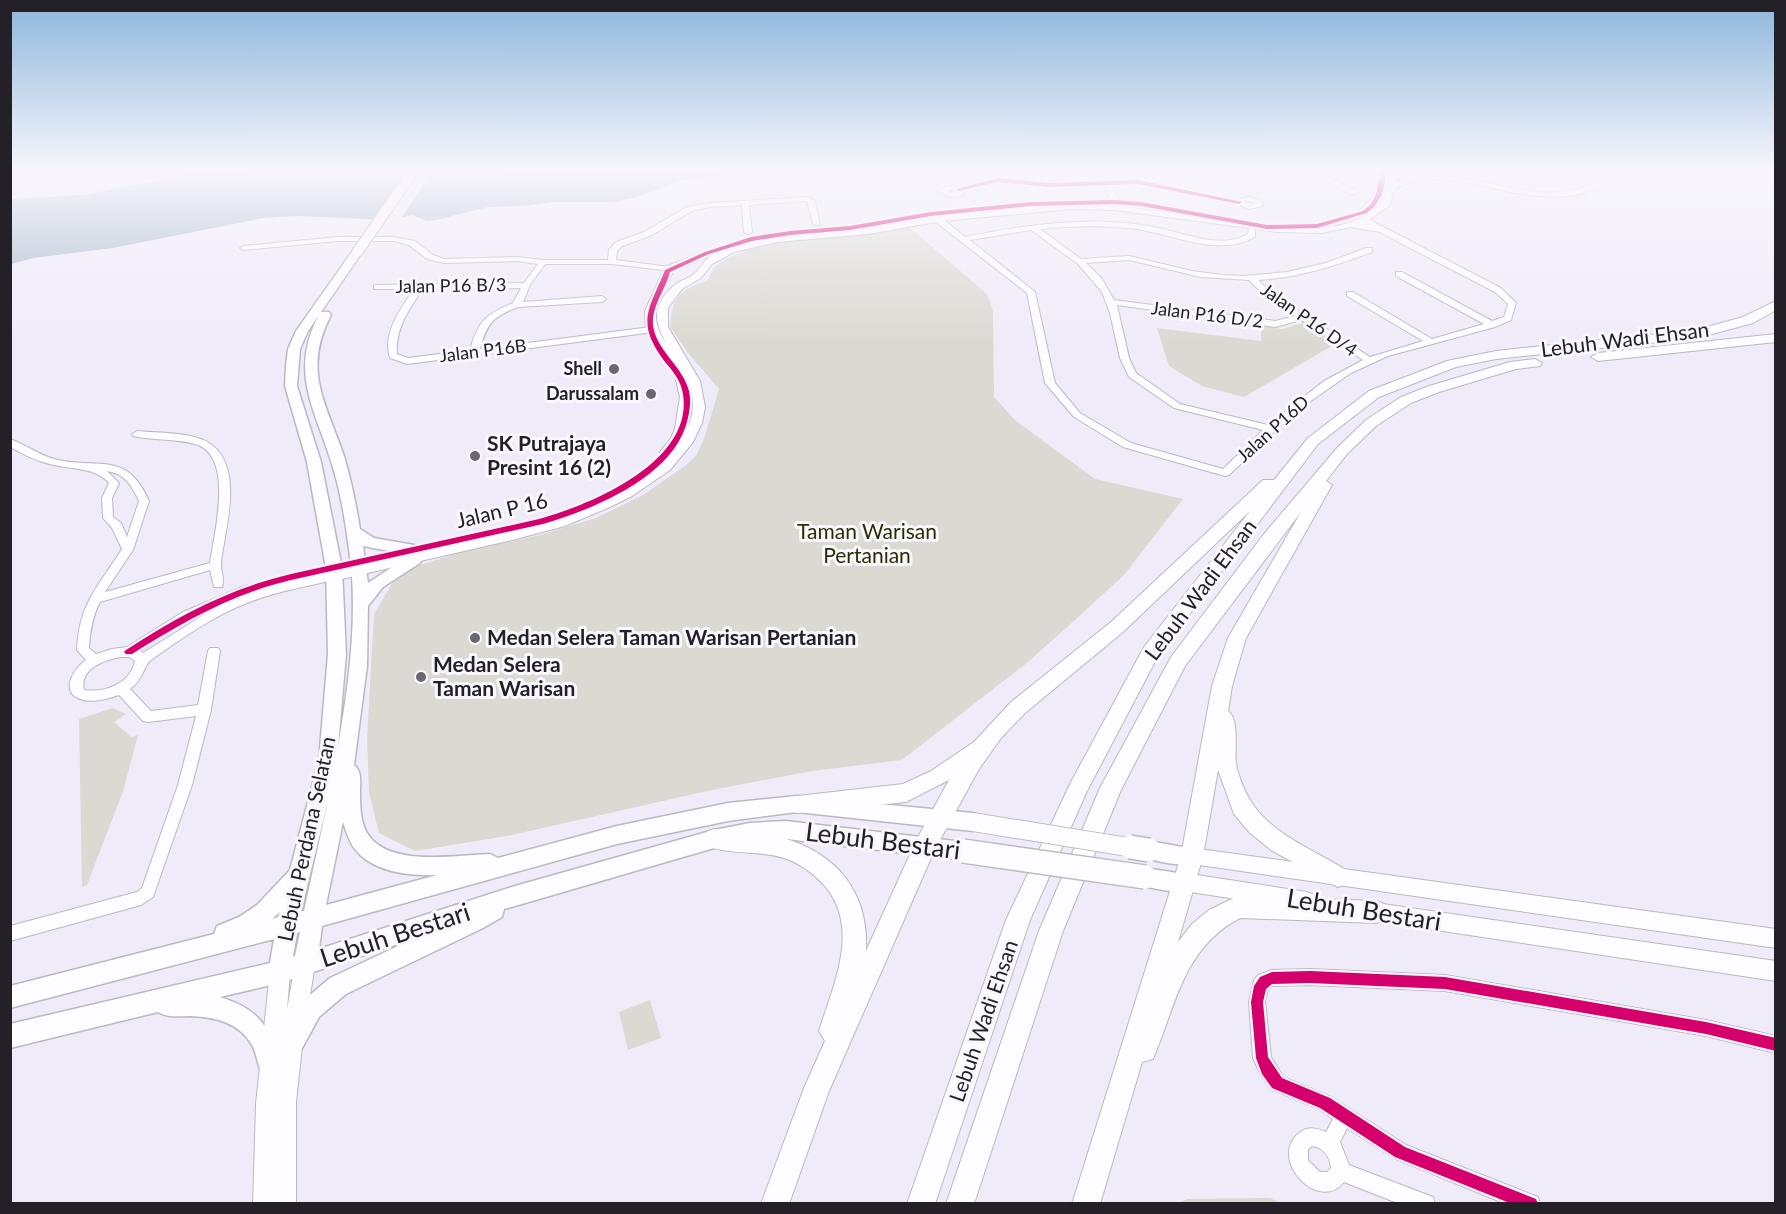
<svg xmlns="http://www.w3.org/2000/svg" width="1786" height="1214" font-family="Lato,sans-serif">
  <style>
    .green { fill: #dbd9d1 }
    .water { fill: #a7baca }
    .pier { fill: #f0ebf8 }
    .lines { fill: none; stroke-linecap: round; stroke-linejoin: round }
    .minor-casing { stroke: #bcb8c2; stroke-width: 2 }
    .tertiary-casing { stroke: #bcb8c2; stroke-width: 2 }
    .secondary-casing { stroke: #bcb8c2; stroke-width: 3 }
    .primary-casing { stroke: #bcb8c2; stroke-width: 2 }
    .minor { fill: #fdfcfe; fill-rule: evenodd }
    .tertiary { fill: #fdfcfe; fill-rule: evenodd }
    .secondary { fill: #fdfcfe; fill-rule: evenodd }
    .primary { fill: #fdfcfe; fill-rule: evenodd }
    .secondary-bridge-far2-casing { stroke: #bcb8c2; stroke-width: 12; stroke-linecap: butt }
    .secondary-bridge-far1-casing { stroke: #bcb8c2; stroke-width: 20; stroke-linecap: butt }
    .secondary-bridge-casing { stroke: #bcb8c2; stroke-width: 26; stroke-linecap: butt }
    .secondary-bridge-far2 { stroke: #fdfcfe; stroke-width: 10 }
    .secondary-bridge-far1 { stroke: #fdfcfe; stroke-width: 18 }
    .secondary-bridge { stroke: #fdfcfe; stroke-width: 23 }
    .cycleway-casing { stroke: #f9f7fc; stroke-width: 4 }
    .cycleway { fill: #d6006c; fill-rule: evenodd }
    .poi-dot { fill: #6b6771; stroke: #f9f7fc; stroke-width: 2 }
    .labels { text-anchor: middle; stroke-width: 6; stroke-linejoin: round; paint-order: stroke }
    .far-street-label { font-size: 18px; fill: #232028; stroke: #f9f7fc }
    .far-poi-label { font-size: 18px; font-weight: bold; fill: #232028; stroke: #f9f7fc; text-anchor: end }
    .street-label { font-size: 21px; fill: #232028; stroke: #f9f7fc }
    .poi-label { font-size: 21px; font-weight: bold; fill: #232028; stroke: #f9f7fc; text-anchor: start }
    .park-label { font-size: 21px; fill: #2b2c05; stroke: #f9f7fc }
    .near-street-label { font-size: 26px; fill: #232028; stroke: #f9f7fc }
  </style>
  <rect width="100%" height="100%" fill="#f0ebf8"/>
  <g class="green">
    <path d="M894,228H910L987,294L993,311L994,397L1016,421L1095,479L1183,499L1124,575L1076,619L1028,662L902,760L812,771L712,790L507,836L415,851L379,833L369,793L367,739L374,614L393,582L417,566L458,553L540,535L596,518L643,495L685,466L696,456L704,439L719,389L688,353L670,327C673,296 678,291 708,280C710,276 712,270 715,267C745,239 837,237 879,232Z"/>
    <path d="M1303,323L1337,343L1244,397L1202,386L1169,366L1157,328L1261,341V326L1282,329Z"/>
    <path d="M113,708L126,714L114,722L131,737L138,735L123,791L87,885L82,887L79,719Z"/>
    <path d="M650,1000L661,1038L628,1050L619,1012Z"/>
    <path d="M1270,1198L1280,1203H1179L1187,1199Z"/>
  </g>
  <path class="water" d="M187,172H755L682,180L640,196L613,202H552L525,206L488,207L436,220L427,221L412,215L388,220L297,216L263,218L113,248L34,258L11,264L10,199L83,195L152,182Z"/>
  <path class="pier" d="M406,172H432L399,221L388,223L371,222Z"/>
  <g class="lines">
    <g class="minor-casing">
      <g id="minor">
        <path d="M1319,172L1357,191L1358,193L1351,195L1312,173Z"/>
        <path d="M1612,172H1620C1571,216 1513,190 1456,181C1436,178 1416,180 1396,179L1393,177L1396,175C1416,176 1436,174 1456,177C1513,185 1560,210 1612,172Z"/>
        <path d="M997,178L1049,183L1138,180L1237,200L1248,197L1261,200L1263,206L1249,209L1237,204L1138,184L1112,185L1120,207L1116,209L1112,207L1105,185L1049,187L997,182L964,190L963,195L950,197L938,191L946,186L958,187ZM948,190L957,191L951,193ZM1248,201L1255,203V204L1244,202Z"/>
        <path d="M808,197L815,201L820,226L813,224L807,201L749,205L752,232L748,234L744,232L742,205L710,207L692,211L650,236L622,246L617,251L616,260L669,267H672V271L612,264H545L530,285L523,302L602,296L606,299L602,302L518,307C493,317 487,323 480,349L651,327L655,330L654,332L407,364L390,358C382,333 401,308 414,289H374V285L524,283L538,264L517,261L444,263L427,259L409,245L394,241H338L244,250L240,248L244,246L338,237H394L415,241L433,255L444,259L517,257L543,260H608L609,250L616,242L644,232L687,207L710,203ZM521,288L513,303C486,314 478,321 470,350L408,358L397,354C395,329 409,309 423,289Z"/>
        <path d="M928,212H934L965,237C1030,224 1098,214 1163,229C1190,235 1222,249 1248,234L1249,227H1255V237C1216,259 1168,231 1128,228C1098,225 1069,226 1040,229L1081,259L1129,256L1192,271L1222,275L1244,276L1287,272L1326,263L1366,248H1372V252C1335,266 1297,278 1258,280L1273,294L1370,357L1423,341L1347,296V292H1353L1432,339L1484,324L1396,276V272H1402L1492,321L1504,317L1508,304L1495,292L1360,222V218H1366L1501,288L1516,303L1511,320L1495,327L1388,356L1351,373L1295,412L1229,475L1225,476L1123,447L1074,417L1045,383L1027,293L928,216ZM1031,230L1078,264L1102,292L1110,313L1120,358L1129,377L1174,408L1263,430L1223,469L1131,443L1080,413L1055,383L1035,292L970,240ZM1129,260L1201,277L1249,280L1267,298L1295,316L1275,321L1114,300L1102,279L1086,263ZM1117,305L1275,327L1301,320L1363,360L1324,381L1268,425L1180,404L1136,373L1129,358Z"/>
        <path d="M137,431C157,433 193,432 209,443C239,462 230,509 225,537C224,546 221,556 221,565C221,572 225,580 222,587H214L210,570L100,602C92,617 90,632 89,648L96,654L112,649L127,647L183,612L242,587L334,564L340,568L334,572L339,576L337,579C307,587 276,591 247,603C213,616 181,639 151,660C144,665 143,680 130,689L151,711L198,705L208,651L210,648H218L220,651L211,710L192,785L153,897L141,905L10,941V926L137,892L142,888L178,785L196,716L148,722L143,721L119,695C107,699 90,704 78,698C60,690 75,667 86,660L77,650C79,603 98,587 122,549L112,528L103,518L102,498L109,483C94,466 70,470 50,464C36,461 23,454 10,447V439C27,445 40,456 58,460C101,469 127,451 149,501L133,550L105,592L210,563C214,534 234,459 198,445C178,438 154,441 133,436L132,434ZM107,471C125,474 132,486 139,501L127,537L121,523L113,517L112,498L119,483ZM213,609L143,653L140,651L191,618ZM121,657H129L135,661C130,684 105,693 84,690C79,669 104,660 121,657Z"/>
        <path d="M1310,969L1445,975L1706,1020L1776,1036V1053L1706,1036L1445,991L1310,985L1272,986L1268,989L1265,1002L1271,1057L1283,1077L1331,1097L1406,1145L1538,1197L1540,1204H1506L1394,1158L1347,1128L1340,1142L1349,1165L1433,1197L1435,1204H1400L1344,1182C1319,1214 1267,1159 1299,1133C1308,1126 1316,1128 1326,1132L1333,1119L1319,1109L1271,1089L1261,1075L1253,1058L1249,1002L1254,980L1258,975L1272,970ZM1312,1146C1324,1148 1330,1157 1331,1168L1327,1172H1320L1308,1160V1150Z"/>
      </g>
    </g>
    <g class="tertiary-casing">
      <g id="tertiary">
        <path d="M1380,172H1388C1388,186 1383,197 1375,207L1381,202L1391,172H1399L1396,182L1418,175L1422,178L1395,188L1389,206L1363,224L1384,227L1386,229L1381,232L1350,227L1322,233L1277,232L1115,210L1072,209L942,221L868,234L777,242L734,252L712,264L701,278L682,289L668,308V327L700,381L705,407L702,423L693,442L670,470L632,496L610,507L565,526L512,540L333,581L326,576L333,571C375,562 417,553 458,543C526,528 637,505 679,444L671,455H661L660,452L671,438L675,429L680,397L675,376L646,330L645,311L665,267L714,248H720L721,251C766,231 817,234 864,228C942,218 1014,202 1094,204C1155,205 1316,249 1363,216L1357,213L1374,196ZM712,255C703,261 700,269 693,275C688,279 681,280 676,284C652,303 653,321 667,345C646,314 659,302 673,271ZM688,381C694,397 695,413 687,428L692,397Z"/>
        <path d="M1192,848L1776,929V948L1192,864L1185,862L1183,856L1185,850Z"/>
        <path d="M1184,873L1307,892L1314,895L1317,901L1314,907L1307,910L1184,891L1177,888L1174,882L1177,876Z"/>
        <path d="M1369,902L1776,961V981L1369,920L1362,917L1359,911L1362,905Z"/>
        <path d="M305,954L312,957L315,964L302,1046L296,1102V1204H253L256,1104L270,972L273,965L280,962L287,965L290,972L287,1010L295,964L298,957Z"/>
      </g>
    </g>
    <g class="secondary-casing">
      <g id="secondary">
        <path d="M358,248L363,251L321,312H329L331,315C302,370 326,403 344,456C351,480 356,504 360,529L374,538L414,545L420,546L422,550L417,554L422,559L420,563L383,587L368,606L367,666L354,765C362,771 360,782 360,791C360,805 360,824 369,836C392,867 456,855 490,854L498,858L617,826L728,803L797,796L973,813L980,816L983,822L980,828L973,831L797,812L728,821L617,844L322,926L319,949L515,886L714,830L750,823L786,821L963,842L970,845L973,851L970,857L963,860L786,839L750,841L714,848L515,906L504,909L502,917L483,928L346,994L319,1017L299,1054L291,1058L283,1054L279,1046L303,1001L330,978L413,939L280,983L220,997C264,1011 268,1028 283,1068L279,1076L271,1080L263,1076C258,1067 257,1054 252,1045C239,1022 214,1017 190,1016C179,1016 168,1018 158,1012L10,1048V1024L270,963L274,939L10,1008V986L214,934L217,926L239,917L257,905L290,870L319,760L328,654L326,568L307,462L285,386L286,366L288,349L296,331L354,249ZM319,315C287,374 318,414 334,471C343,502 347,534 351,565C357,625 348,688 338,747L346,654L342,568L321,462L297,386L300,349L308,331ZM363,546L410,555L368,583ZM328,801L304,911H301ZM343,822C346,831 349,841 354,848C372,872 409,876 437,875L326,905ZM280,912L278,917L272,919ZM300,932L295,956L293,957L297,933Z"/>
        <path d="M1149,841L1199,850L1202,856L1199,862C1184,868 1157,862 1142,856L1139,850L1142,844Z"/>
        <path d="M1145,868L1191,875L1194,882L1191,889C1177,894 1152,889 1138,884L1135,877L1138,870Z"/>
      </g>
    </g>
    <g class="primary-casing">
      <g id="primary">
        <path d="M1776,301V310L1753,323L1697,338L1496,359L1456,367L1379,397L1318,444L1158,656L1087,791L1030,920L935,1204H907L1006,920L1071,782L1144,647L1250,511L1123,632L1025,713L1001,738L979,769L935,849L829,1091L789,1204H761L804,1088L825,1041L819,1031C833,985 861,929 825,886C814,874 800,863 784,858C758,850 731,855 706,846L703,839L706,832L714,829C737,832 761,832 783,838C838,854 869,893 866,951L917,839L949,780L906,802L797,813L789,811L786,804L789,797L903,784L931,771L974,742L1011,702L1111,622L1263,480H1274L1308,438L1369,391L1447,361L1496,351L1696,330L1743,317Z"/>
        <path d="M1776,334V342L1598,361L1591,357L1598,353Z"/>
        <path d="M1535,359L1542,363L1540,366L1516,369L1439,392L1411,403L1376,426L1347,454L1326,481L1332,485L1246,638L1232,686L1228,711C1240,720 1234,749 1236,764C1238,775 1245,793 1252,803C1273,835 1314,850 1346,870L1349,877L1346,884L1338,887L1271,850L1249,832L1234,814L1218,770L1203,856L1178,942L1192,924L1209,910L1238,896L1376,901L1384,904L1388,912L1384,920L1376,923L1240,918C1183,948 1176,1005 1153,1059L1142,1062L1100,1204H1072L1181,856L1212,686L1228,638L1301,512L1185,666L1121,790L1063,931L974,1204H946L1039,931L1100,788L1171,657L1264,534L1337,448L1366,420L1401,397L1429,386L1510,362Z"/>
      </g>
    </g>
    <use href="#minor" class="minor"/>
    <use href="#tertiary" class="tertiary"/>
    <use href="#secondary" class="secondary"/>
    <use href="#primary" class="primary"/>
    <g class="secondary-bridge-far2-casing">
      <path id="secondary-bridge-far2" d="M358,251L413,172"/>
    </g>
    <g class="secondary-bridge-far1-casing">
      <path id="secondary-bridge-far1" d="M973,822L1140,849"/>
    </g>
    <g class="secondary-bridge-casing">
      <g id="secondary-bridge">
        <path d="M1130,847L1149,850"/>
        <path d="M963,851L1145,877"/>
      </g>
    </g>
    <use href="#secondary-bridge-far2" class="secondary-bridge-far2"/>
    <use href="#secondary-bridge-far1" class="secondary-bridge-far1"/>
    <use href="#secondary-bridge" class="secondary-bridge"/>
    <g class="cycleway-casing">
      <g id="cycleway">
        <path d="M1381,172H1387L1382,194L1375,206L1367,213L1317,228L1267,229L1141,206L1114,204L1030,206L931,216L850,230L790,235L752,241L709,254L670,272C666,289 652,305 653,324C655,350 683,366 689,391C691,400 690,409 688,418C676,476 594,509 543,524L291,580C232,594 183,622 132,654H126L124,652L126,650C180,615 228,589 291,574L539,519C590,505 694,462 683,394C681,381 673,371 665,362C635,322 649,310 665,270L705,252L751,237L790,231L850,226L931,212L1030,202L1114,200L1141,202L1267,225L1317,224L1363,211L1371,204L1376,194Z"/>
        <path d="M997,178L1049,183L1138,180L1242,202L1239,204L1138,184L1049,187L997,182L959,191L956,189Z"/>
        <path d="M1310,971L1445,977L1706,1022L1776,1038V1051L1706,1034L1445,989L1310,983L1272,984L1266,989L1263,1002L1268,1057L1282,1078L1330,1098L1405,1147L1536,1199L1538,1204H1512L1395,1157L1320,1108L1272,1088L1262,1074L1256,1058L1251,1002L1254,986L1260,977L1272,972Z"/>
      </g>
    </g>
    <use href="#cycleway" class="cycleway"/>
  </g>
  <linearGradient id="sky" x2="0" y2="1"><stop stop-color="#8eb6dc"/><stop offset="0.5" stop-color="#f8f6fc"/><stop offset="1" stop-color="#f8f6fc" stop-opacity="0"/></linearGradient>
  <rect width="1786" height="342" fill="url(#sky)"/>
  <g class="poi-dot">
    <circle cx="614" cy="369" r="6"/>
    <circle cx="651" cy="394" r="6"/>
    <circle cx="475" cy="456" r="6"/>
    <circle cx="475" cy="638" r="6"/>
    <circle cx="421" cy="677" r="6"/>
  </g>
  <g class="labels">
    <g class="far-street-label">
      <text transform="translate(451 286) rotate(-1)" y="6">Jalan P16 B/3</text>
      <text transform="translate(1207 315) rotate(7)" y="6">Jalan P16 D/2</text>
      <text transform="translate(1309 320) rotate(35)" y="6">Jalan P16 D/4</text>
      <text transform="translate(483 351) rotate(-7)" y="6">Jalan P16B</text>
      <text transform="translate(1273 429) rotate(-42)" y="6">Jalan P16D</text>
    </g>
    <g class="far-poi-label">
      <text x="602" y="375">Shell</text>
      <text x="639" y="400">Darussalam</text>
    </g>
    <g class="street-label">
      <text transform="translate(1625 340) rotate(-7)" y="7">Lebuh Wadi Ehsan</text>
      <text transform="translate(502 511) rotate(-13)" y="7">Jalan P 16</text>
      <text transform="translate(1201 590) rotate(-53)" y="7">Lebuh Wadi Ehsan</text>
      <text transform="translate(307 839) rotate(-78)" y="7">Lebuh Perdana Selatan</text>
      <text transform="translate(984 1021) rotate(-71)" y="7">Lebuh Wadi Ehsan</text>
    </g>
    <g class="poi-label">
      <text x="487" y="451">SK Putrajaya<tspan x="487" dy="24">Presint 16 (2)</tspan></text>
      <text x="487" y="645">Medan Selera Taman Warisan Pertanian</text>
      <text x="433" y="672">Medan Selera<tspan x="433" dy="24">Taman Warisan</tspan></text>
    </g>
    <g class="park-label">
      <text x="867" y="539">Taman Warisan<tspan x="867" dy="24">Pertanian</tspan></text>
    </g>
    <g class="near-street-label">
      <text transform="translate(883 841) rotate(7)" y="9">Lebuh Bestari</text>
      <text transform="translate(1364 910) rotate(9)" y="9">Lebuh Bestari</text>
      <text transform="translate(395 935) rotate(-18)" y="9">Lebuh Bestari</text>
    </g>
  </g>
  <rect width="1786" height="1214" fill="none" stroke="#232028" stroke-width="24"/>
</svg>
